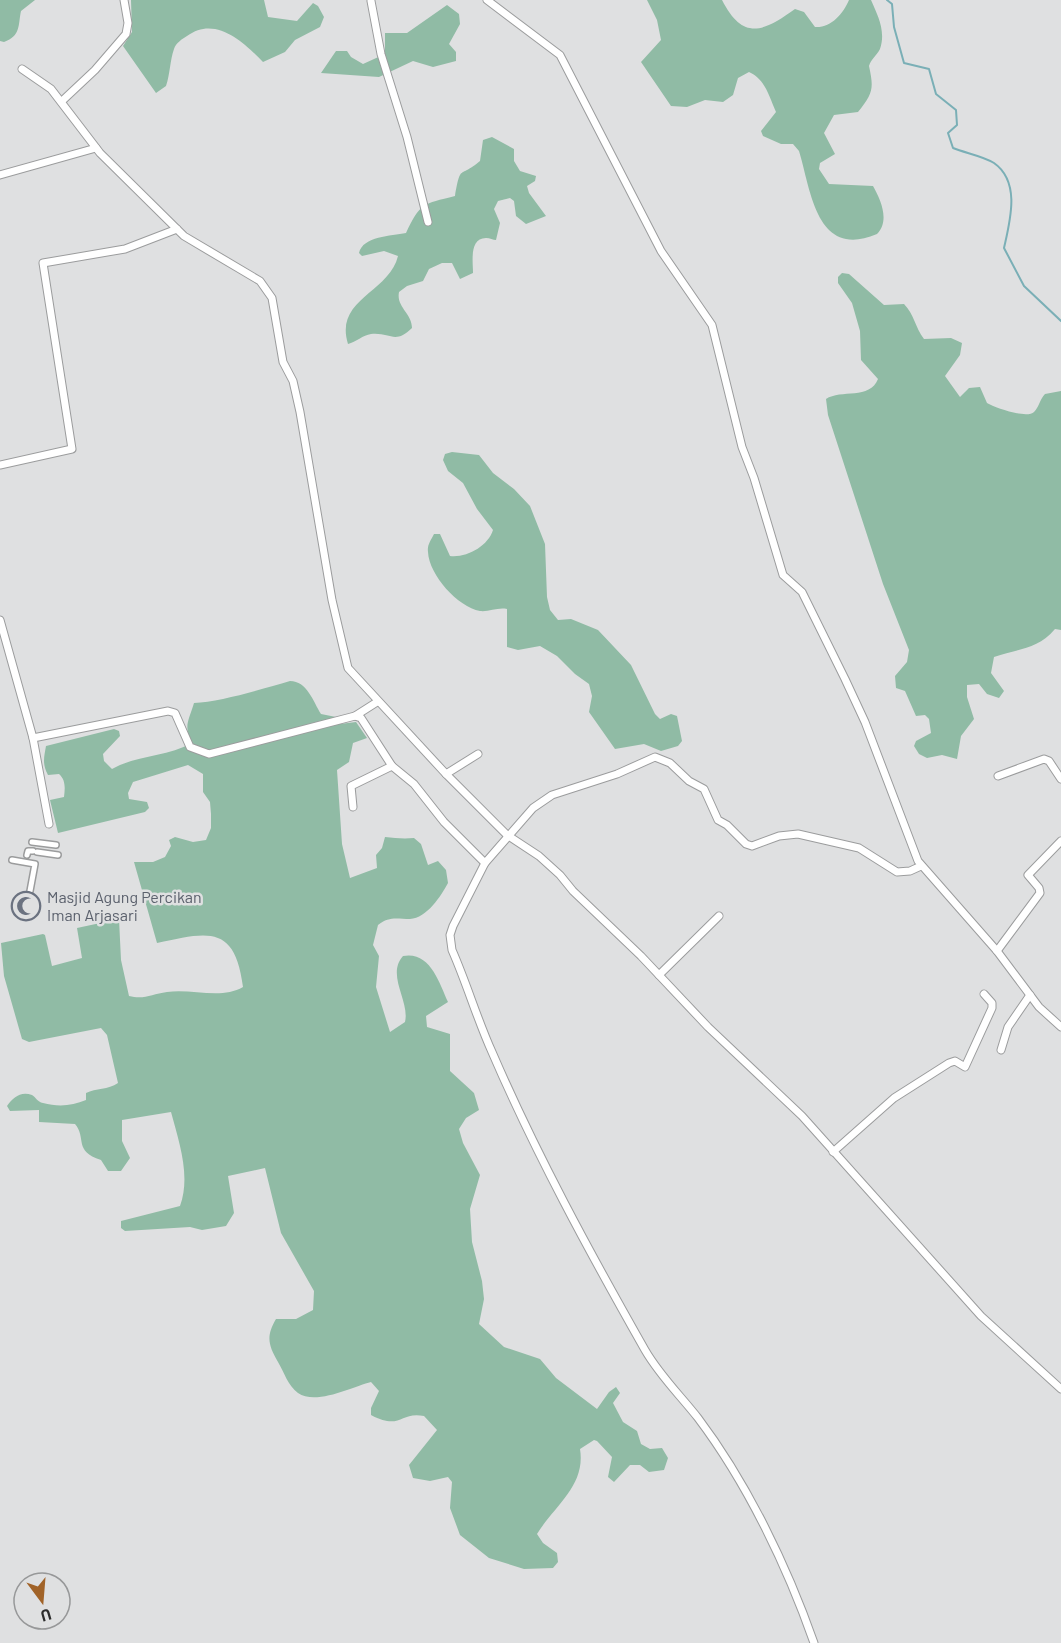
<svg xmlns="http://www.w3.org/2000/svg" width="1061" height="1643" font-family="Barlow,sans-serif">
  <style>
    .forest { fill: #90bba5 }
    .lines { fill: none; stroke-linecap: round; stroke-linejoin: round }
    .stream { stroke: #7aafb6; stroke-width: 2 }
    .pedestrian-casing { stroke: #9b9c9d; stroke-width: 8 }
    .minor-casing { stroke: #9b9c9d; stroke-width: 9 }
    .pedestrian { stroke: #fff; stroke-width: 5 }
    .minor { stroke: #fff; stroke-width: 7 }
    .labels { text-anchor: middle; stroke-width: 5; stroke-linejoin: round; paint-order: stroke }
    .worship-label { font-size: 16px; fill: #5b616d; stroke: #dfe0e1; text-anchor: start }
  </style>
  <rect width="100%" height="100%" fill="#dfe0e1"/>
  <g class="forest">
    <path d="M0,0H35L21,11C18,25 21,36 4,42L0,41Z"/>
    <path d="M131,0H264L268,17L297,21L313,3L318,6L324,17L320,27L295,40L285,52L263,62C244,42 215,15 187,36C182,39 176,43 174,49C170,60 170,74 166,86L156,93L123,46L132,32Z"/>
    <path d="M647,0H722C743,41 763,32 795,9L804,12L815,27C831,28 843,14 849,0H871C878,16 886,31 880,49C877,55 871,59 869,66C874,89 873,93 858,112L834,115L824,133L835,154L820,163L819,169L829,184L873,186C881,200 890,221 877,234C816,260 811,190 799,151L793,144H781L763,136L761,131L776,112C769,96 765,79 749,72L738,78L733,95L723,102L705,100L687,107L671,106L641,62L661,40L657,20Z"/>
    <path d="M447,5L459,14L460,24L449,44L456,52V61L433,67L413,61L379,77L321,73L336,51H347L351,57L363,64L385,54V33H407Z"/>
    <path d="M492,137L514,149V161L520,171L536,176L535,181L527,186L529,193L546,216L526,224L516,216L514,201L510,198L498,201L494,209L500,223L496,240C493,240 490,238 486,238C469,238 473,262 473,273L460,279L452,263H442L429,269L423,281L407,286L399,292C396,307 412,313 412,328C395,345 390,332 371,334C363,335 356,342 348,344C334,299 389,293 398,256L384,251L362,256L359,253C363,236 391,236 406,233C420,203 423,204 455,196C461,163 459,179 480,161L483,140Z"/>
    <path d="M842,273L849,274L884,305L904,304C914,314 915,327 924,339L951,338L962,343L960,355L945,376L960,397L969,388L980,387L987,403C996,408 1027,419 1034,412C1039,407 1040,399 1045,394L1061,391V630L1055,629C1037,650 1019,648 994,657L991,673L1004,691L999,698L987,694L979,684L967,685V697L974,719L961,736L957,759L942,755L927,758L919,754L914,746L916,741L931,733L929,719L925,715L916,716L905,691L896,688L895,676L907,662L909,650L883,584L828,415L826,399C841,389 870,400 878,379L861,360L860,331L852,303L838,283V277Z"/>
    <path d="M452,452L479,455L493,473L514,489L530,506L545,544L547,597L550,610L558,620L571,619L598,630L631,665L655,714L660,719L671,714L677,716L682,741L678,746L661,751L644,744L615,749L589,712L592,696L589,684L575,674L557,656L540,646L518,650L507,647V609C498,607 489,612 480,611C458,607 429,575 428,552C427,545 431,540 434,534H440L450,556C467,558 488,546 493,530L477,509L463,483L448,471L443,460L445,454Z"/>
    <path d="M290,681C307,681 313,701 321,714L336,717L340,724L356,722L367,738L353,743L349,762L337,770L342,844L350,878L377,868L376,855L382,848L385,837C395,838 403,839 414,838L421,844L428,865L438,861L446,870L448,883C441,896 427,918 410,919C397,919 389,916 378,925L373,945L379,956L376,987L390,1032L405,1022C410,1001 386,975 403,956C430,951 439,982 448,1002L426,1016L427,1027L450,1034V1071L474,1093L479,1110L466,1118L459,1129L463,1143L480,1175L470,1209L472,1242L482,1281L484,1299L479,1324L504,1347L540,1359L556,1378L597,1409L609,1392L616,1387L620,1393L613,1403L623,1422L637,1431L641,1444L650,1449L662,1448L668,1458L664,1470L649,1472L640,1465H630L614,1482L608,1477L612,1457L597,1441L594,1440L580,1449C586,1486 554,1506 537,1534L543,1543L557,1553L558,1562L553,1568L524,1569L489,1558L460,1535L450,1508L452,1482L448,1477L430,1481L413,1478L409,1465L437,1430L424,1416C400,1411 401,1431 371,1415V1408L379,1391L371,1382C354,1386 316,1406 298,1393C288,1386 284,1372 278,1362C268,1345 266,1336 276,1319H296L313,1310L314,1291L281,1233L265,1168L228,1176L234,1213L226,1226L202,1230L190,1227L125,1231L121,1228V1221L180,1206C191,1176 179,1142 171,1112L122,1120V1141L130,1158L121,1171H108L101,1160C73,1151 87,1138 75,1124L39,1122V1110L10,1111L7,1106C13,1098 20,1091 32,1095C36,1097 37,1102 43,1103C58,1107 72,1106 86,1100V1093C96,1088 108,1090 118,1083L107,1035L101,1028L29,1042L22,1039L4,976L1,943L43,934L45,935L52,966L82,958L77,928L119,919L121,960L129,996C144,1000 152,994 167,992C191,988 221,1000 243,987C235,924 208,932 157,943L134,862H153L165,857L171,846L169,840L175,837L193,842L206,840L211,828V814L210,802L203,792V774L188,765L133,782L128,793L129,799L147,802L149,808L145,812L58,833L50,800L64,797C65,789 66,780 59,774L48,775C42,764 44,757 46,746L114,729L119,731L120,736L103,754L104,761L112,769C137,755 166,757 192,743C183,726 189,720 194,703C220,702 262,689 290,681Z"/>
  </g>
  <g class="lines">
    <path class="stream" d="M887,0L892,4L894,27L904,63L929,69L936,94L956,110L957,125L948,133L953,148C965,153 983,156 994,163C1021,182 1010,221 1004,248L1024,286L1061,321"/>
    <g class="pedestrian-casing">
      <g id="pedestrian">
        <path d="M32,842L56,845"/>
        <path d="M37,852L58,855"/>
        <path d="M27,855L28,851H33"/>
        <path d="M12,860L35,864L30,891"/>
      </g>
    </g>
    <g class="minor-casing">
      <g id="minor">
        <path d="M487,0L560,55L661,251L712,325L742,447L754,478L783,575L802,592L845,679L865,722L918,861L997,951L1039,1007L1061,1027"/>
        <path d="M371,1L381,54L407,137L428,222"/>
        <path d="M22,69L51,89L100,153L184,236L260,281L272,298L283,362L293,381L300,412L332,600L348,668L446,774"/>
        <path d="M62,101L95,70L126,34L128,23L124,0"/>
        <path d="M0,175L96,148"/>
        <path d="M0,465L72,449L43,263L125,249L177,229"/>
        <path d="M0,620L33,738L49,824"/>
        <path d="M355,716L361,718L392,766L414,784L444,822L485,863"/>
        <path d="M33,738L168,711L175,713L190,747L209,754L355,716L377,702"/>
        <path d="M478,754L446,774L507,835L539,856L560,875L573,891L641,956L708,1027L802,1116L981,1316L1061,1389"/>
        <path d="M998,776L1044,759L1049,761L1061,779"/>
        <path d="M353,807L351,786L392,766"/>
        <path d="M997,951L1040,893L1039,888L1028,875L1061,841"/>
        <path d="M659,975L719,916"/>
        <path d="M1001,1050L1008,1027L1030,995"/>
        <path d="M833,1152L894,1098L949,1063L955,1061L965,1067L992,1008V1003L984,994"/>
        <path d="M814,1643C787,1566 747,1483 698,1418C680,1395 660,1376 645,1350C590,1253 536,1154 492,1052C477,1019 467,984 452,950L450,935L453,926L485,863L533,808L552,795L617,774L655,757L670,763L689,781L704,789L718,820L727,825L746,844L752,846L779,836L798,834L859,848L897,872L910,871L921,866"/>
      </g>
    </g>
    <use href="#pedestrian" class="pedestrian"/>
    <use href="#minor" class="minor"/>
  </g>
  <defs>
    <g id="mosque-ring" transform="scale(1.5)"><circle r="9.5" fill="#dfe0e1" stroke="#6b7280" stroke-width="1.5"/><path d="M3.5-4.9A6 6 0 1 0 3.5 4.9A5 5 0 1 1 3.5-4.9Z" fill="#6b7280"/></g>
  </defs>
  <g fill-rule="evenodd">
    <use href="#mosque-ring" x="26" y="906"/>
  </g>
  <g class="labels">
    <g class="worship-label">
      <text x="47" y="903">Masjid Agung Percikan<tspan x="47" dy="18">Iman Arjasari</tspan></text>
    </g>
  </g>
  <g transform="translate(42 1601) rotate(164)"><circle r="28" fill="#dfe0e1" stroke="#979899" stroke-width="1.5"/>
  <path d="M0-4.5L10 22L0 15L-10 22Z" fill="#a16328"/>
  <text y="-9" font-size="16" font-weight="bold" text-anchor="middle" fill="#2c2c2c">U</text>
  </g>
</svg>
